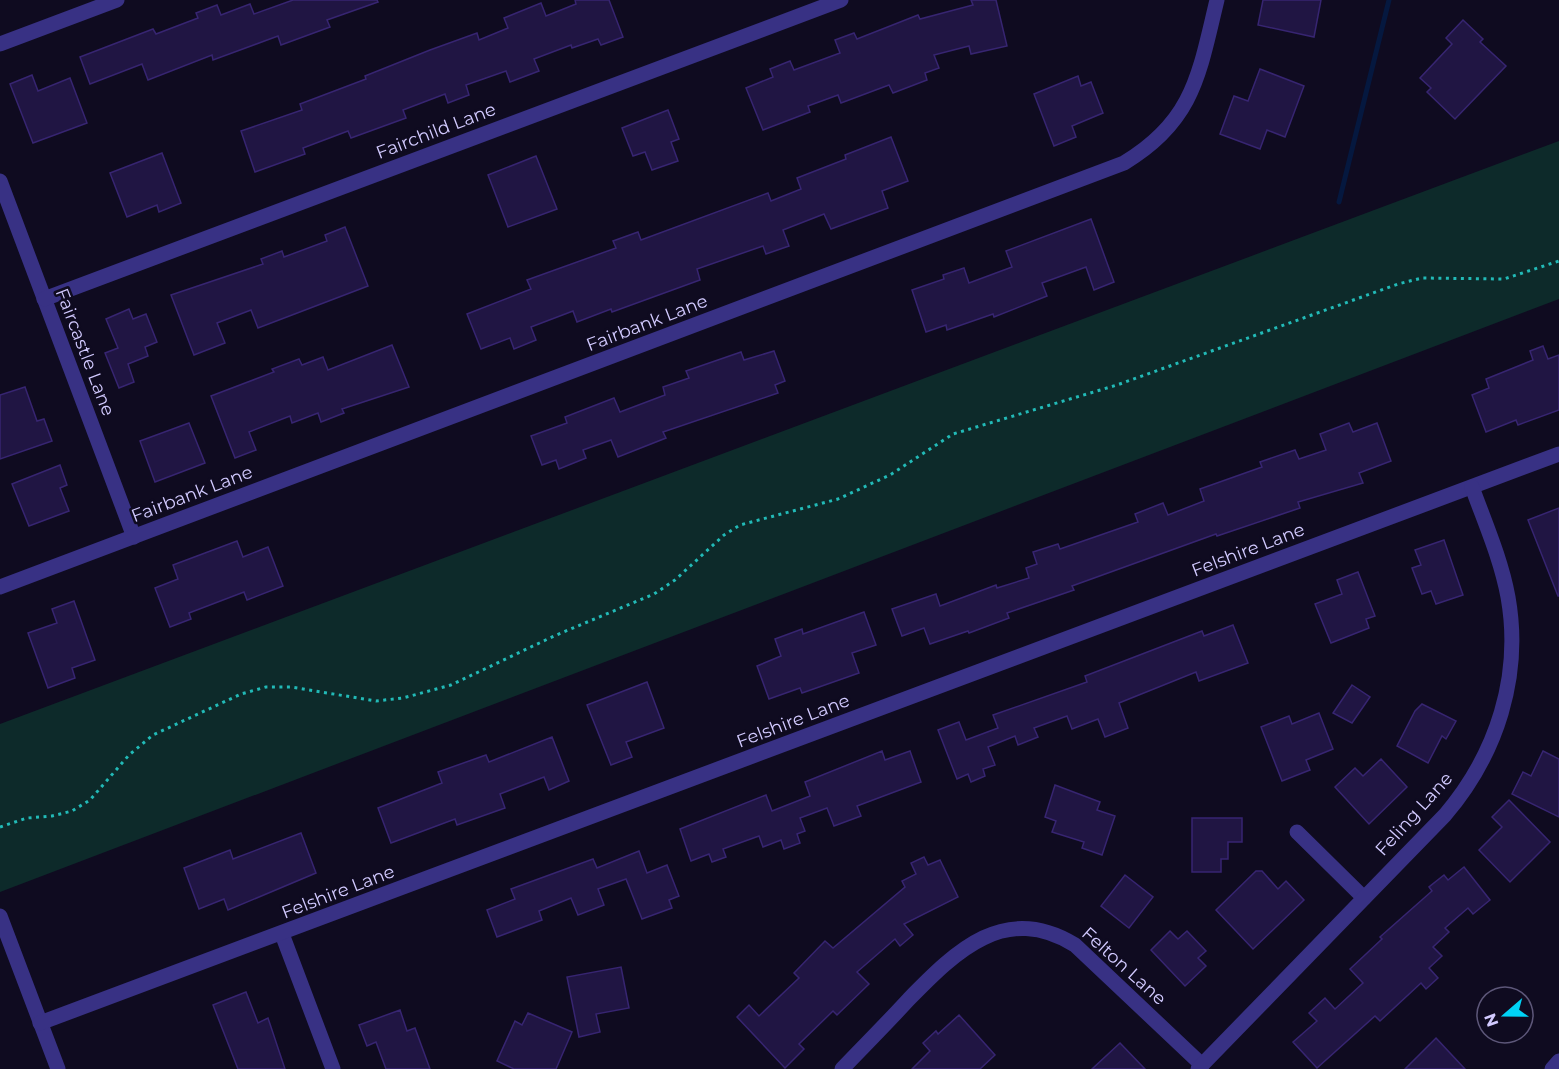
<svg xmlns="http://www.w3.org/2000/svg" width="1559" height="1069" font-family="Montserrat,sans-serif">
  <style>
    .green { fill: #0d2a2a }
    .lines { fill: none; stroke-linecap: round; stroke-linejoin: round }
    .stream { stroke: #05183f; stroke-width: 5 }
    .building { fill: #201543; stroke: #372571; stroke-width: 1.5 }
    .path { stroke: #22bab7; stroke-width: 3; stroke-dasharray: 3 4.5; stroke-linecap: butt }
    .street { stroke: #383184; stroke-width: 15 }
    .labels { text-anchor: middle; stroke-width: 5; stroke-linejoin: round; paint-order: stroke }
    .street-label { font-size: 18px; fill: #d2caff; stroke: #0f0b20 }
  </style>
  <rect width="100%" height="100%" fill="#0f0b20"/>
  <path class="green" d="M1559,141V299L0,892V724Z"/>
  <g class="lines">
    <path class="stream" d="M1339,202L1389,0"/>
  </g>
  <g class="building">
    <path d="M293,0H377L378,2L327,20L330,27L281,45L278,36L213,60L212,55L148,80L142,64L90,84L80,57L153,29L156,34L198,18L196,13L217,5L221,15L250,4L254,14Z"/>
    <path d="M575,0H609L623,37L601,45L598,39L572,48L571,45L534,59L539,71L510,82L506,71L466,85L469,95L448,103L445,94L403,110L406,118L351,138L348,131L303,148L305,154L255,172L241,131L302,110L300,104L366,79L365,76L430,50L477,33L479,40L508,28L504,18L541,3L546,16L576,4Z"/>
    <path d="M971,0H996L1007,46L971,54L969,46L934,55L939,68L925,73L927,80L893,93L889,85L841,103L838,95L808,106L810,112L763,130L746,88L773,77L770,69L790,61L794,70L840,53L835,40L854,33L857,39L918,15L920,19L973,5Z"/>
    <path d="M1263,0H1321L1314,37L1258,25Z"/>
    <path d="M1463,20L1483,39L1480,42L1506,66L1455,119L1427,92L1431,88L1420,78L1452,44L1446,38Z"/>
    <path d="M1260,69L1304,86L1285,137L1267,130L1260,149L1220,134L1234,96L1248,101Z"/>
    <path d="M32,75L38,91L70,78L87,123L33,143L10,84Z"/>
    <path d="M1078,76L1081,86L1091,82L1103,113L1072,126L1076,137L1054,146L1034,94Z"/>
    <path d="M668,110L679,139L671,142L678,161L652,170L645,152L633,156L622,128Z"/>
    <path d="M891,137L908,181L882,191L888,208L831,229L824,214L783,230L789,246L766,254L763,246L697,269L700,280L612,312L611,309L577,322L573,311L531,327L536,340L514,349L510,338L481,349L467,314L531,289L527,280L616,248L613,241L638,232L641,240L768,193L771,201L801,189L797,178L846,159L845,155Z"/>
    <path d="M162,153L181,203L159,212L157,205L127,217L110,173Z"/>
    <path d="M536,156L557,209L508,227L488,175Z"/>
    <path d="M1091,219L1114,282L1094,290L1086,267L1042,283L1047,296L994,317L993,314L947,330L946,325L926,332L912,290L944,279L943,275L964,268L969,283L1012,267L1006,251Z"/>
    <path d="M345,227L368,286L258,328L251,310L217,323L225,343L194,355L171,295L263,264L261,259L282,251L284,257L327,241L325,235Z"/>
    <path d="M129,309L133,319L146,314L157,342L145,347L148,356L128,364L134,382L119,388L105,353L118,348L106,319Z"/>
    <path d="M392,345L409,387L342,409L344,413L321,422L318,413L292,423L290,416L249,432L256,450L235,458L211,396L274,372L272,369L299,359L302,365L323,357L328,370Z"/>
    <path d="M1543,346L1548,359L1559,355V410L1518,425L1516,420L1486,432L1472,395L1489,388L1486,379L1533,360L1530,351Z"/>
    <path d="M774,351L785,381L775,385L778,393L663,432L666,438L618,457L611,440L583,450L586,458L559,469L556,460L542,465L531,436L567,423L565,417L614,398L620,412L665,395L663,387L689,378L686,371L741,352L744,360Z"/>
    <path d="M25,387L37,421L44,419L52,441L0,459V395Z"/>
    <path d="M189,423L205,463L155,482L140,441Z"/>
    <path d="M1349,423L1353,432L1377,423L1391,461L1359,473L1363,483L1298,502L1300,508L1217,536L1216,534L1072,586L1074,590L1007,613L1009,618L969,633L968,631L930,644L924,628L902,636L892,609L936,594L940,606L996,585L997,588L1029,578L1026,568L1037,564L1033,552L1058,544L1060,549L1138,522L1135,514L1163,503L1168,515L1204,501L1200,489L1262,467L1260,462L1295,450L1299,459L1326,450L1320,434Z"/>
    <path d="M60,465L67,485L60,488L69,511L29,526L12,484Z"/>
    <path d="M1559,508V596H1558L1528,520Z"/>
    <path d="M1444,540L1463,595L1436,604L1431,591L1422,594L1412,568L1421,565L1415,550Z"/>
    <path d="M237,541L243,557L268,547L283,586L247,600L244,592L189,613L191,619L170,627L155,588L178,579L173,565Z"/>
    <path d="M1358,572L1375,616L1366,619L1369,628L1331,643L1315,604L1342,594L1337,580Z"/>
    <path d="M74,601L95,660L72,668L75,678L48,688L28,633L57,623L52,609Z"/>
    <path d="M864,612L876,645L852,653L859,673L802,693L800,688L769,699L757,666L781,656L775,639L802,629L803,634Z"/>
    <path d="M1233,625L1248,663L1199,681L1196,672L1119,703L1128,728L1105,737L1098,719L1072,729L1067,716L1034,728L1038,737L1018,745L1015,736L988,747L995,765L983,769L985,776L971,782L968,774L957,779L938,730L959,722L966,740L998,728L993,715L1087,682L1085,676L1202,631L1204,636Z"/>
    <path d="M647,682L664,728L626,742L632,757L611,765L587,705Z"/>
    <path d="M1352,685L1370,697L1352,723L1333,713Z"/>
    <path d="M1422,704L1456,721L1446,739L1442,736L1428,763L1397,746L1415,711Z"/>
    <path d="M1319,713L1333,749L1306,760L1310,770L1282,781L1261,727L1289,716L1292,724Z"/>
    <path d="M552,737L569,781L549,790L544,777L500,794L505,808L457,825L455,819L391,843L378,808L442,783L438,772L486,755L489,762Z"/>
    <path d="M882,751L885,760L910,751L921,782L857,806L861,816L834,826L827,808L800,818L805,831L797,834L800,843L784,849L781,840L763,847L759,836L723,849L726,857L712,862L709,854L691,861L680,829L766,795L772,811L810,796L805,782Z"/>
    <path d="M1543,751L1559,759V817L1512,794L1523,772L1531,776Z"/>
    <path d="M1381,759L1407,787L1369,824L1335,787L1355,768L1363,776Z"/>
    <path d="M1055,785L1100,802L1097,810L1115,816L1102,855L1082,848L1084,842L1052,832L1056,821L1045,817Z"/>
    <path d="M1509,800L1550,842L1510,882L1479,850L1502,827L1492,817Z"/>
    <path d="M1192,818H1242V842H1228V859H1221V872H1192Z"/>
    <path d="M301,833L316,873L228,910L224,899L199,909L184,868L230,850L233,859Z"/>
    <path d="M639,851L647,873L667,865L679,896L669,900L672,908L642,919L626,879L598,889L604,905L578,915L571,898L539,911L542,920L497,937L487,910L515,899L511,889L593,859L597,868Z"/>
    <path d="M924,857L928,865L940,860L958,897L904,924L913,935L900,946L895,939L857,972L869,984L837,1015L833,1011L799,1044L804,1049L785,1068L737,1017L749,1005L759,1016L799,978L794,973L825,941L833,948L905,887L902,881L916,874L911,863Z"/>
    <path d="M1464,867L1490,900L1473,914L1468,908L1445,928L1449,932L1433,947L1442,956L1429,968L1438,978L1426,989L1421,983L1380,1021L1375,1016L1317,1068L1293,1042L1317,1021L1309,1013L1325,998L1335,1009L1363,983L1350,969L1382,939L1380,937L1432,891L1429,887L1444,875L1448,880Z"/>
    <path d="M1256,871H1262L1278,889L1286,881L1304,900L1253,949L1216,910Z"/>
    <path d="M1125,875L1153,897L1129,928L1101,906Z"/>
    <path d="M1170,931L1178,939L1187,931L1206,951L1198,958L1206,966L1185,986L1151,950Z"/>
    <path d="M621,967L629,1008L596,1014L600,1032L579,1037L567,977Z"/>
    <path d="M246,992L258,1023L268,1018L285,1069H238L213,1005Z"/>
    <path d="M400,1010L407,1031L415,1028L430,1069H386L376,1042L367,1046L359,1025Z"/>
    <path d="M528,1013L572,1032L556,1069H514L497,1061L515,1021L522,1025Z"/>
    <path d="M959,1015L995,1055L980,1069H912L930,1051L923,1043L936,1031L938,1034Z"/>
    <path d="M1436,1038L1465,1069H1405Z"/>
    <path d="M1120,1043L1145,1069H1092Z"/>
  </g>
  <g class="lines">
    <path class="path" d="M0,827L27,818L52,816L72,811L90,800L129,755L153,735L241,694L266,687H291L376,701L403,698L451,685L554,636L654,594L675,580L724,535L740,525L838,499L890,475L953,434L1117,385L1398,284L1422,278L1504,279L1559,261"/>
    <g class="street">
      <path d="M0,44L117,0"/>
      <path d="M0,181L134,537"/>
      <path d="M44,299L841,0"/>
      <path d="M0,587L1124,163C1194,121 1199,74 1217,0"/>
      <path d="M1297,832L1364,898"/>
      <path d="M0,916L58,1069"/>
      <path d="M282,934L333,1069"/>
      <path d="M40,1023L1559,454"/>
      <path d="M842,1069C864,1046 887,1023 909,999C956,951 1005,902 1075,945L1202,1065"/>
      <path d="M1198,1069L1445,815C1497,754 1522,676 1508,597C1501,559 1485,523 1472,487"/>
      <path d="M1552,1069L1559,1061"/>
    </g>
  </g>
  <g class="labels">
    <g class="street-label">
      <text transform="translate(436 131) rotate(-21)" y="6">Fairchild Lane</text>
      <text transform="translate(647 323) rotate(-21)" y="6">Fairbank Lane</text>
      <text transform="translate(85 352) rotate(69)" y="6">Faircastle Lane</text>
      <text transform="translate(192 494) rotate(-21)" y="6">Fairbank Lane</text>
      <text transform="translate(1248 550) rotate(-21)" y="6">Felshire Lane</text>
      <text transform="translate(793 721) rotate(-21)" y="6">Felshire Lane</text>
      <text transform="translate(1414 814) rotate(-48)" y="6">Feling Lane</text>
      <text transform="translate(338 892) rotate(-21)" y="6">Felshire Lane</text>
      <text transform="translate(1124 966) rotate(42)" y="6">Felton Lane</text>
    </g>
  </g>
  <g transform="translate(1505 1015) rotate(250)"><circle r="28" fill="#0f0b20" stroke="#5d5779" stroke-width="1.5"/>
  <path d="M0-4.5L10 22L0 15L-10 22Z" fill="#00d2f5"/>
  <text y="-9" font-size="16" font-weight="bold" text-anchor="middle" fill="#d2caff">N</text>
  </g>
</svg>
